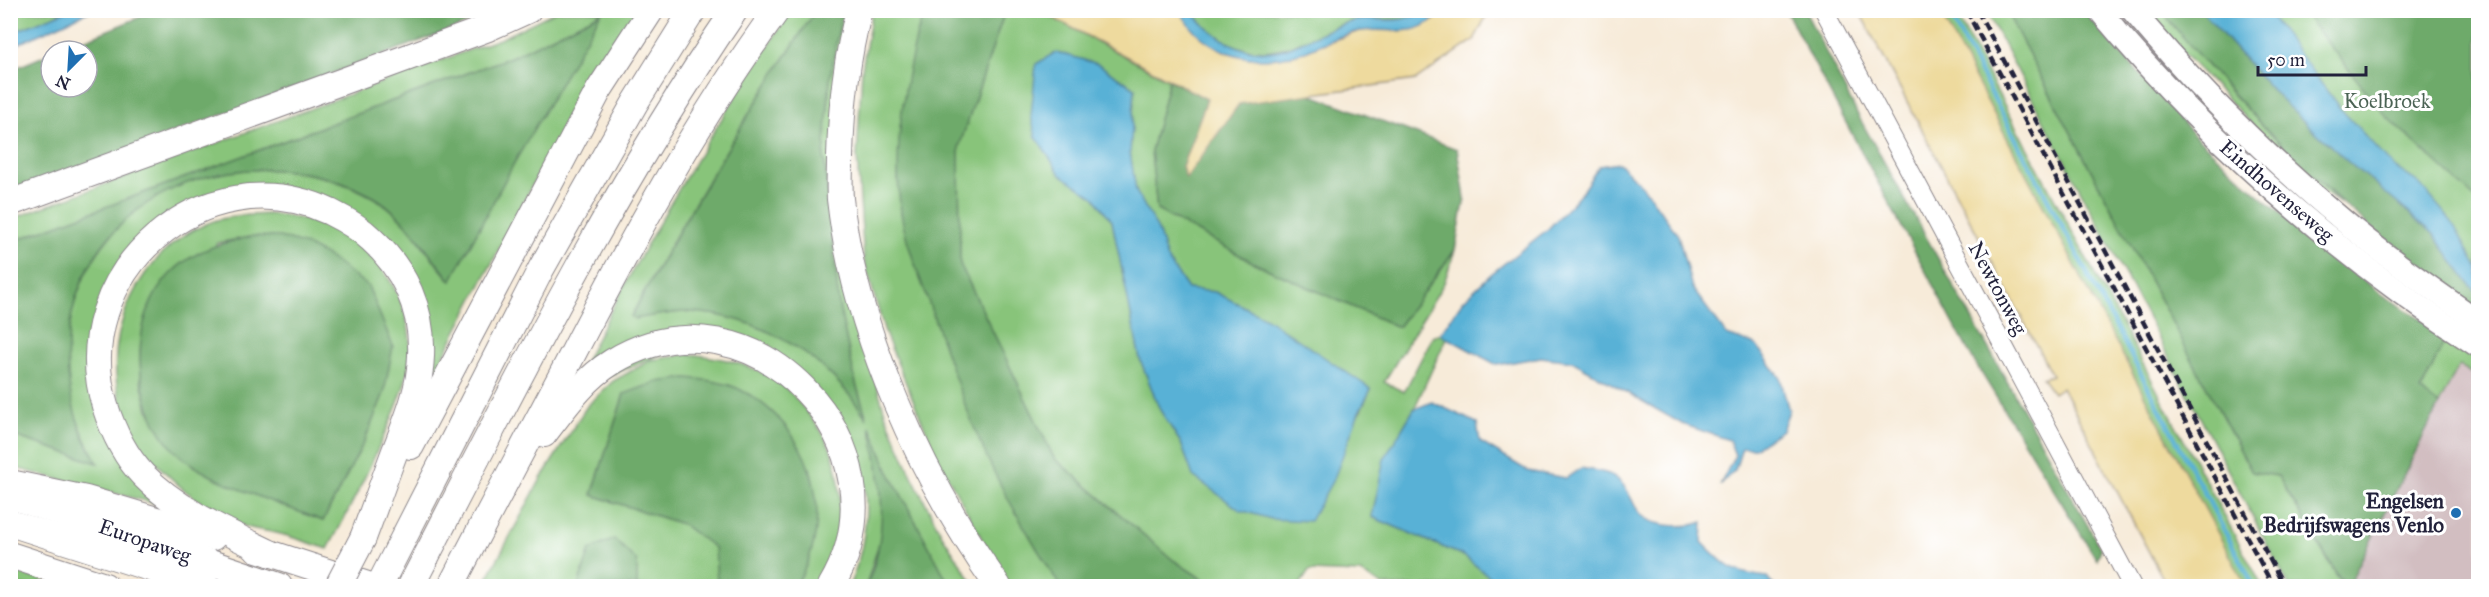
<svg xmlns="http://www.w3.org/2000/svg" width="2489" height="597" font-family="'IM FELL Great Primer',serif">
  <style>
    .industrial { fill: #d2bec1 }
    .green { fill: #88c47a; stroke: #55735a; stroke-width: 1.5; fill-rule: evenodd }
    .forest { fill: #6eaa6a; stroke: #486652; stroke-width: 1.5 }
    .sand { fill: #eeda9e; stroke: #887e6c; stroke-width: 1.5 }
    .water { fill: #59b1d6; stroke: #3e6a88; stroke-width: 1.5 }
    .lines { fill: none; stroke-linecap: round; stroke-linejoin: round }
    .stream { stroke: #59b1d6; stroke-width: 4.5 }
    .minor-casing { stroke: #8c868a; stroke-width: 20 }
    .major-casing { stroke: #8c868a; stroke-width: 25 }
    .highway-casing { stroke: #8c868a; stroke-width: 28 }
    .minor { stroke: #fff; stroke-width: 18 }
    .major { stroke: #fff; stroke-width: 22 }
    .highway { stroke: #fff; stroke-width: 26 }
    .rail { stroke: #22223b; stroke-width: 4.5; stroke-dasharray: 9 4.5; stroke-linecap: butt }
    .highway-bridge-casing { stroke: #8c868a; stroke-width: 28; stroke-linecap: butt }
    .highway-bridge { stroke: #fff; stroke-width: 26 }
    .poi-dot { fill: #1f6fb2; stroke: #fff; stroke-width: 2 }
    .labels { text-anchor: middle; stroke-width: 6; stroke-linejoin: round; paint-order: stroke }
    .park-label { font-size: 21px; fill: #4b6354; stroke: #fff }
    .street-label { font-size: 21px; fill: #22223b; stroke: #fff }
    .poi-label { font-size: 21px; font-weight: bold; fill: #22223b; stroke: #fff; text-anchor: end }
  </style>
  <rect width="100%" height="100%" fill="#fff"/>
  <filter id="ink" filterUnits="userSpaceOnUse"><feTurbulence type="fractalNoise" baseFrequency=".0167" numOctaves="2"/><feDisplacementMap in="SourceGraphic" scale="12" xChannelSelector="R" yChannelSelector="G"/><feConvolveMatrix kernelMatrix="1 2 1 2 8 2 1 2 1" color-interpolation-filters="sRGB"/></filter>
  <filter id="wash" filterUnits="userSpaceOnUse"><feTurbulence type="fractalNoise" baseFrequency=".008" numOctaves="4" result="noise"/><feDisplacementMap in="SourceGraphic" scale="24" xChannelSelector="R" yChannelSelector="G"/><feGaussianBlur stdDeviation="1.35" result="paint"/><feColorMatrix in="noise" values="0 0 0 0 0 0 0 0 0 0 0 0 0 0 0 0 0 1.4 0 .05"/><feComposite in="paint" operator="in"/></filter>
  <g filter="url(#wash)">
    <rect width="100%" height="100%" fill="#f7ebd9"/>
    <path class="industrial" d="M2458,362L2478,374V586H2338L2337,584Z"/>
    <g class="green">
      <path d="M11,11H66L11,33Z"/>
      <path d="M556,11H636L537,176L423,396L413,285L306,198L159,220L89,362L157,504L11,467V435L97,463C87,441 75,420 70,396C64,365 66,332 75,302C114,173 264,138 374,198C407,215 426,255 451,281L514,163L600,13L511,57L11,242V219L502,38Z"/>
      <path d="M791,11H816C749,110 688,211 631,316L636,318C653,316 673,311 690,312C747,314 802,344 841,383C850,393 857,406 866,416L856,384L839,306L824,157L830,78L842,11H852L837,87L865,346L886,416L912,476L942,535L975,586H950L889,472L872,430L883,497L881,536L866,586H849C872,533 875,464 835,416C827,406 810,400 800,393C768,374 737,354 705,335L570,393C633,259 710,134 791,11Z"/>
      <path d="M872,11H924L916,37L902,116L898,178L901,213L912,255L996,476L1060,586H1010L1006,582L939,461L886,336L864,260L857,156L862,69Z"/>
      <path d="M1005,11H1040L1169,80L1151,151L1157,210L1256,264L1398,327L1455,250L1444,283L1384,382L1404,392L1433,336L1440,334L1447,337L1414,409L1385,459L1372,517L1464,556L1501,586H1384L1361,573L1309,571L1299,586H1213L1173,560L1054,458L960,264L959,147ZM1135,88L1130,152L1136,191L1158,230L1167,259L1188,289L1215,292L1371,389L1360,412L1240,510L1193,475L1181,443L1160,410L1140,359L1112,221L1095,198Z"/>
      <path d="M1191,11H1429C1406,25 1378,16 1352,21C1335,25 1320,34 1305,40C1257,62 1224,49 1191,11Z"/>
      <path d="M1939,11H1954L2262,586H2243L2244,584Z"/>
      <path d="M1986,11H2006L2252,472L2278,476L2343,586H2289Z"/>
      <path d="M2142,11H2161L2229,91L2341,204L2307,181Z"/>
      <path d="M2187,11H2478V302Z"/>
      <path d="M271,214C292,217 315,220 334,229C382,251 417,311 409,364C405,391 392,418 381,442C365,479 347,514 328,549C312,544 296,538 280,534C268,531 255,530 244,526C219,516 192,498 172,479C149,458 128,430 120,400C102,332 140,253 204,225C225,215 249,215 271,214ZM254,236L384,393L364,442L323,521L215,478L191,465L148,410L141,381L140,349L217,243Z"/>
      <path d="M2447,336L2478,357V377L2459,365L2439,405L2421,392Z"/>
      <path d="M688,354C720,357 748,363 775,380C788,388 797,400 807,412C812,420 819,427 823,434C849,477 844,547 815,586H795C818,552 820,507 810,468L624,394L592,495L682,524L716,548L717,582L707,586H637L636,561L590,550L578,586H483L542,477L587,406L613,381L651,360Z"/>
      <path d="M11,570L60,586H11Z"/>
    </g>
    <g class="forest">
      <path d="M816,10L842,11L830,78L824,157L839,306L856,384L867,419C828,359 764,316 691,312C673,311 653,316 635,319L631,317C688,212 749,110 816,10Z"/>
      <path d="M155,11H501L11,193V70L51,53V87H87V51H57Z"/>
      <path d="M924,11H1005L959,147L960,264L1054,458L1173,560L1213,586H1060C1038,550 1015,514 996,476C970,424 951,367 932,312C921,279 906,246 901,212C892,147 905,73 924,11Z"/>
      <path d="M1786,11H1805L1860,119L2101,549L2097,560L1972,358Z"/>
      <path d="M2006,11H2084L2191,132L2256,192L2322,248L2383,295L2447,336L2421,391L2439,405L2348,586L2339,578L2278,476L2252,472Z"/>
      <path d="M2161,11H2202L2280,99L2346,160L2434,234L2471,286L2478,292V314C2358,226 2255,126 2161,11Z"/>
      <path d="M2302,11H2478V201L2387,117Z"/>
      <path d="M601,13L514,163L451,281C430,255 403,213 374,197C249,130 79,188 68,342C65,385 75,427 98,463L11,435V242L511,57Z"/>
      <path d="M1169,80L1207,99L1182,167L1186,177L1239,104L1307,93L1457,149L1465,198L1455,250L1398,327L1256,264L1157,210L1151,151Z"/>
      <path d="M254,236L280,237L306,245L327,256L368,286L393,346L384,393L364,442L323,521C281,504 206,482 175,451C132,407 126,317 172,272C196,249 222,243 254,236Z"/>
      <path d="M687,378C704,380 721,381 737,388C811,423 841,517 795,586H707L717,582L715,548L682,524L592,495L624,394L657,382Z"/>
      <path d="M870,426L889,472L950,586H866C890,534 882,480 870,426Z"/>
      <path d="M614,539L637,561V586H578L590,550Z"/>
    </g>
    <g class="sand">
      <path d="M1040,11H1180L1200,36L1227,53L1300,52L1360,31L1433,21L1442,11H1489L1474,40L1416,80L1239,104L1186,178L1182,167L1207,99Z"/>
      <path d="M1859,11H1939L2245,584L2243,586H2167L2062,387L2053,393L2042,378L2052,375Z"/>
    </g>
    <g class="water">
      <path d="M66,11H90L11,47V33Z"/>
      <path d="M1180,11H1191C1215,39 1248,61 1287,48C1308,41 1326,29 1347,23C1363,18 1377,20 1393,20C1410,20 1425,10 1442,11C1417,41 1393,27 1361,31C1339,34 1320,46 1300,53C1254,68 1204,54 1180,11Z"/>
      <path d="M2202,11H2267L2339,107L2394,167L2419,183L2452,222L2478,269V292L2471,286L2434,234L2346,160L2280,99Z"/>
      <path d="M1056,52L1098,64L1135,88L1130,152L1136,191L1158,230L1167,259L1188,289L1215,292L1266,318L1371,389L1359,412L1335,476L1310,521L1271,519L1240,510L1193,476L1181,443L1160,410L1140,359L1112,221L1095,198L1060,174L1036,137L1031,116L1036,64Z"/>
      <path d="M1619,163L1644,188L1678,235L1692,288L1727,335L1756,345L1780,377L1789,411L1782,430L1755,448H1742L1735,470L1720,485L1735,455L1729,440L1682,424L1572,361L1541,357L1497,365L1440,334L1463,301L1491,274L1548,229L1579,196L1599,166Z"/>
      <path d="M1432,402L1477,423L1480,442L1528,471L1566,478L1581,468C1590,470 1604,471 1613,476C1628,485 1630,500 1640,513C1652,528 1687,528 1703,522L1702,542C1726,567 1732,573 1767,577L1774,586H1501L1464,556L1372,517L1384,459L1414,409Z"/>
    </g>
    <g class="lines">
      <path class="stream" d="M1947,10L2254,586"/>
    </g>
  </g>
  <g filter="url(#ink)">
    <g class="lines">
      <g class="minor-casing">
        <path id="minor" d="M1824,10L2132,586"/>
      </g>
      <g class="major-casing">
        <g id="major">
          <path d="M2099,10C2208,141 2336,254 2478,346"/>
          <path d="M2132,10C2195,85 2264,155 2339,217C2383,255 2431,288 2478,321"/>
        </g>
      </g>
      <g class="highway-casing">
        <g id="highway">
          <path d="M859,10C846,60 841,107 840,158C840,172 839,186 840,199C855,333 921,477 998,586"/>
          <path d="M10,203L488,28L528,10"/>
          <path d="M544,434C564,408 584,379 612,362C752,276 914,448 831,586"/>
          <path d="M411,446L599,90L651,10"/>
          <path d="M10,483L86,499L213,537"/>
          <path d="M20,499L279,586"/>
          <path d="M10,523L206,586"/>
          <path d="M257,549L371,586"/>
          <path d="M272,554C227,532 178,511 143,475C125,456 113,431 105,406C65,274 204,153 330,212C344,219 359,227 371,239C405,270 423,310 421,356C420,390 407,420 395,451C384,480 374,509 363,538"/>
          <path d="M10,555L105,586"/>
          <path d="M379,586L541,269L635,103L693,10"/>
          <path d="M411,586C512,391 610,192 735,10"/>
          <path d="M451,586C489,512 528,439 567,365C630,243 696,121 777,10"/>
        </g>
      </g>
      <use href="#minor" class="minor"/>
      <use href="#major" class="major"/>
      <use href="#highway" class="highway"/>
      <g class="rail">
        <path d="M1966,10L2273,586"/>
        <path d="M1977,10L2284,586"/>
      </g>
      <g class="highway-bridge-casing">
        <path id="highway-bridge" d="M338,586L363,538"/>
      </g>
      <use href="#highway-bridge" class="highway-bridge"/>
    </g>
  </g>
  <circle class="poi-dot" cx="2456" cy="513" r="6"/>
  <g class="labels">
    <g class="park-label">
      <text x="2387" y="108">Koelbroek</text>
    </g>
    <g class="street-label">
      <text transform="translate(2277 191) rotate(41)" y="7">Eindhovenseweg</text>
      <text transform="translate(1998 288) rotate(62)" y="7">Newtonweg</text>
      <text transform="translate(145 541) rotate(19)" y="7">Europaweg</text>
    </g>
    <g class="poi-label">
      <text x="2444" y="508">Engelsen<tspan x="2444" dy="24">Bedrijfswagens Venlo</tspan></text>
    </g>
  </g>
  <rect width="2489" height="597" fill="none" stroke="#fff" stroke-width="36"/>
  <g transform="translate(69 69) rotate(204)"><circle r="28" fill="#ffffff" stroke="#a7a7b1" stroke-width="1.5"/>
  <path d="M0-4.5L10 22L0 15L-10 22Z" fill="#1f6fb2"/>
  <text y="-9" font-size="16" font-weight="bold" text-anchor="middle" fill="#22223b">N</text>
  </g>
  <path d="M2258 66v9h108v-9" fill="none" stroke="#22223b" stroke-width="3"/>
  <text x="2267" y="66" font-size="18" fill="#22223b" stroke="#ffffff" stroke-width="4.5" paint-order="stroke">50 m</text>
</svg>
